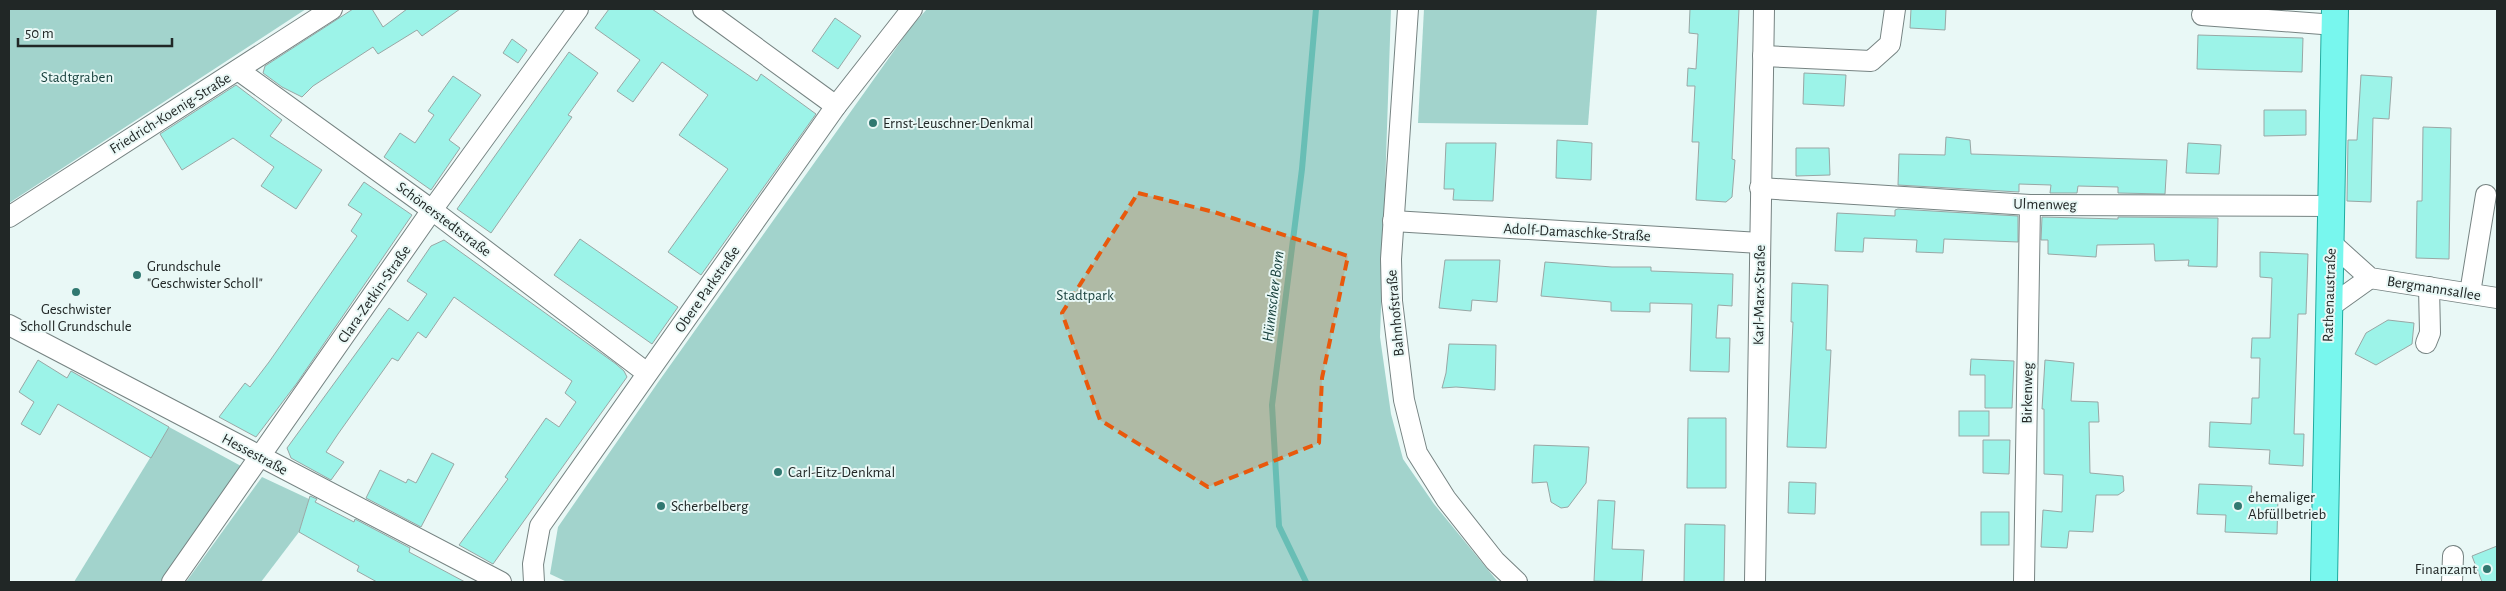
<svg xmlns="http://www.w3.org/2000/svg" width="2506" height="591" font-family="'Alegreya Sans',sans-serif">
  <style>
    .green { fill: #a2d3cc }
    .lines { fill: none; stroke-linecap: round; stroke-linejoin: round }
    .stream { stroke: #68beb5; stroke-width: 6 }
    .building { fill: #9cf3e8; stroke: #99a7a5 }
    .minor-casing { stroke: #768382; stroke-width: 22 }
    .major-casing { stroke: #1faba0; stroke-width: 28 }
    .minor { stroke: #fff; stroke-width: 20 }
    .major { stroke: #78f7ee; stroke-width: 26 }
    .marked { fill: #e8590c; fill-opacity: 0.2; stroke: #e8590c; stroke-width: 4; stroke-dasharray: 10 6; stroke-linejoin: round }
    .poi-dot { fill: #307870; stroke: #e9f8f6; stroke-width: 2 }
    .labels { text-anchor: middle; stroke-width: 4; stroke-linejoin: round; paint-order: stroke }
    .park-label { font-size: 15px; fill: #163f3b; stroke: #e9f8f6 }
    .street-label { font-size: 15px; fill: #212726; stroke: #e9f8f6 }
    .poi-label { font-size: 15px; fill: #212726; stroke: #e9f8f6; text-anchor: start }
    .water-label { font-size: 16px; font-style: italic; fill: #1a423e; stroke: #e9f8f6 }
  </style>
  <rect width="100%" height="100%" fill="#e9f8f6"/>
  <g class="green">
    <path d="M9,9H306L9,203Z"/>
    <path d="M927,9H1391L1380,337L1391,414L1403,459L1434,504L1498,582H567L550,574L558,527L659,381L911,27Z"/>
    <path d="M1424,9H1597L1588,125L1418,123Z"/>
    <path d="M169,427L241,466L160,582H74Z"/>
    <path d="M262,477L309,499L299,532L261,582H186Z"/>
  </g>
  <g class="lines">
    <path class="stream" d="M1306,582L1279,526L1272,405L1302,169L1316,9"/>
  </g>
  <g class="building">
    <path d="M353,9H372L383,27L407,9H460L422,36L417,30L378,54L373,47L313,86L302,97L282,87L263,73L265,66Z"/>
    <path d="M609,9H652L757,81L761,74L816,114L701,275L668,252L728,169L679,135L708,95L662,62L633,102L617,91L640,60L595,28Z"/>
    <path d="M1690,9H1739L1732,159L1735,160L1732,197L1726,202L1696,200L1699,142H1692L1695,86H1687L1688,68L1696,69L1698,34L1689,33Z"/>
    <path d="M1911,9H1946L1945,30L1910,28Z"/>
    <path d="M835,18L861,36L838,69L812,51Z"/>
    <path d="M2198,35L2303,38L2302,72L2197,69Z"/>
    <path d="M512,39L527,50L518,63L503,53Z"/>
    <path d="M569,52L598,73L568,115L572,117L491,233L457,209Z"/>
    <path d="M1804,73L1846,75L1844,106L1803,104Z"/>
    <path d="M2361,75L2392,77L2389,119L2373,118L2371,202L2347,201L2348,140H2357Z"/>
    <path d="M453,76L481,95L449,140L460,148L431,190L384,157L400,133L415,143L434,115L428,111Z"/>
    <path d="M236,85L282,120L270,136L322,170L296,209L261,186L274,167L233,138L182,170L160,134Z"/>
    <path d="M2264,110H2306V135L2264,136Z"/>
    <path d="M2423,127L2451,128L2449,259L2416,258L2417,201H2422Z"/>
    <path d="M1946,137L1970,140L1971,154L2167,160L2165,194L2118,193V187L2078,186L2077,193H2050L2051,185L2019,184V192L1898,185L1899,154L1945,155Z"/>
    <path d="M1557,140L1592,143L1591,180L1556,178Z"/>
    <path d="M1446,143H1496L1493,201L1453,200L1454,189H1444Z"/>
    <path d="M2188,143L2221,145L2219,174L2186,173Z"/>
    <path d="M1796,148H1829L1830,175L1796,176Z"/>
    <path d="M364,182L412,215L297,383L256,437L219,417L245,383L250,387L269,362L357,236L351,231L362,214L348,205Z"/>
    <path d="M1898,209L2018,216V242L1944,239L1943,253L1916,252L1917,240L1864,238L1863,252L1835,251L1837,213L1895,216V210Z"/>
    <path d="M2042,217L2118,219V217L2218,218L2217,267L2188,266L2189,260L2155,261L2154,244L2097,245L2096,257L2048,254V240H2041Z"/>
    <path d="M580,239L678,307L652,344L554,275Z"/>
    <path d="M444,240L616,364L624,371L627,377L493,564L459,545L508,479L505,477L546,418L559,427L576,402L565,393L572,381L454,297L426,338L418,332L398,361L392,358L338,434L326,452L344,462L331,480L291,458L287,448L389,308L408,321L427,294L407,281L431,246Z"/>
    <path d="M2260,252L2308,254L2306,314H2298L2294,434H2304L2303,466L2269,464L2270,450L2209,447L2210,422L2251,424L2252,398H2259L2260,358H2251L2252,338H2270L2272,278L2260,277Z"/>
    <path d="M1445,260H1500L1497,302L1472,300L1471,311L1439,308Z"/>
    <path d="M1545,262L1612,267H1651V271L1733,274L1732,306L1718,305L1716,338H1730L1729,372L1690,371L1692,304L1650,303V312L1611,311V302L1541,296Z"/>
    <path d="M1792,283L1828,285L1826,350H1831L1826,448L1787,447L1793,322H1791Z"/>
    <path d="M2388,320L2414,323L2412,344L2376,365L2355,354L2366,333Z"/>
    <path d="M1449,344L1496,345L1495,390L1456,387L1442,388L1446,373Z"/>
    <path d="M1971,359L2014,361L2012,408H1985V375H1970Z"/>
    <path d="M38,360L67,378L71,371L169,427L151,458L58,404L40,435L21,424L34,402L19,392Z"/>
    <path d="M2045,360L2074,363L2071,401L2098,402L2099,422H2089L2090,473L2123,476L2124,491L2118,495H2096L2093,532L2069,531L2067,548L2041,547L2043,510L2062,512L2063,475L2044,474V409H2042Z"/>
    <rect x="1959" y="411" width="30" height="25"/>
    <path d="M1688,418H1726V488H1687Z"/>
    <path d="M1983,440H2010L2009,474L1983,473Z"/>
    <path d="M1534,445L1589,447L1586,483L1568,507L1561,508L1551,502L1547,482L1532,483Z"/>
    <path d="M432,453L454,464L421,527L366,498L380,470L406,483L408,479L416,483Z"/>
    <path d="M1789,482L1816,483L1815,514L1788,513Z"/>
    <path d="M2199,484L2252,486L2251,497L2278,498L2277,534L2225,532L2226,515L2197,514Z"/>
    <path d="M310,496L317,499L315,502L354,522L355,519L410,548L409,552L465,582H377L357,571L359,566L299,532Z"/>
    <path d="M1598,500L1615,501L1612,549L1644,550L1642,582L1594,581Z"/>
    <rect x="1981" y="512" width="28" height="33"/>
    <path d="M1685,524L1725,525L1724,582H1684Z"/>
    <path d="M2497,546V582H2482L2472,556Z"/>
  </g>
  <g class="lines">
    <g class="minor-casing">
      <g id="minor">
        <path d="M703,9L836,106"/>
        <path d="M1408,9L1391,259L1392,301L1404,400L1417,453L1446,499L1495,561L1517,582"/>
        <path d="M2202,15L2335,25"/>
        <path d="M1763,56L1871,61L1890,44L1895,9"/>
        <path d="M238,70L432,210L647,373"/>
        <path d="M1760,188L2030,205L2330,206"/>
        <path d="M9,217L332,9"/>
        <path d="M1393,221L1760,243"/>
        <path d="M2330,242L2370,278L2497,298"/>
        <path d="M2470,293L2486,195"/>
        <path d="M2328,308L2370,278"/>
        <path d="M9,325L501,582"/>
        <path d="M2426,343L2430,333L2429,287"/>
        <path d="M172,582L432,210L578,9"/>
        <path d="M534,582L533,564L540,526L836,106L912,9"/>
        <path d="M1755,582L1764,9"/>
        <path d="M2024,582L2030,205"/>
        <path d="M2452,582L2453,556"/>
      </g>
    </g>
    <g class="major-casing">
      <path id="major" d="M2324,582L2335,9"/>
    </g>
    <use href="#minor" class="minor"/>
    <use href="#major" class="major"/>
  </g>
  <path class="marked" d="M1138,193L1214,212L1348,256L1322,378L1319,443L1208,487L1100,420L1062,313Z"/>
  <g class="poi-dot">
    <circle cx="873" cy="123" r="5"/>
    <circle cx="137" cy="275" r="5"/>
    <circle cx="76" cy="292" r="5"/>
    <circle cx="778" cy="472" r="5"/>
    <circle cx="661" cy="506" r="5"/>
    <circle cx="2238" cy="506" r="5"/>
    <circle cx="2487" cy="569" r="5"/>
  </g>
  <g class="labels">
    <g class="park-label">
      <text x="77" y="82">Stadtgraben</text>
      <text x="1085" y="300">Stadtpark</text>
    </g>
    <g class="street-label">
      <text transform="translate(170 113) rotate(-32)" y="5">Friedrich-Koenig-Straße</text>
      <text transform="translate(2045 204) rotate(1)" y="5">Ulmenweg</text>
      <text transform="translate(444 219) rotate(37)" y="5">Schönerstedtstraße</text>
      <text transform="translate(1577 232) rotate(3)" y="5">Adolf-Damaschke-Straße</text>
      <text transform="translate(2434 288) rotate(9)" y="5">Bergmannsallee</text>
      <text transform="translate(707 289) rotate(-55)" y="5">Obere Parkstraße</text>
      <text transform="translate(374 294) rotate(-55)" y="5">Clara-Zetkin-Straße</text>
      <text transform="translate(1759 295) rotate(-89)" y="5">Karl-Marx-Straße</text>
      <text transform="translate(2329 295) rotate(-88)" y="5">Rathenaustraße</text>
      <text transform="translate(1395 313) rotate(-95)" y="5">Bahnhofstraße</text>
      <text transform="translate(2027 393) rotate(-89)" y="5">Birkenweg</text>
      <text transform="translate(255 454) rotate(28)" y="5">Hessestraße</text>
    </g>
    <g class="poi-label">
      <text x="883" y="128">Ernst-Leuschner-Denkmal</text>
      <text x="147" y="271">Grundschule<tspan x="147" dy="17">"Geschwister Scholl"</tspan></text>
      <text x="76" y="314" text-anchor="middle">Geschwister<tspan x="76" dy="17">Scholl Grundschule</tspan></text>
      <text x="788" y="477">Carl-Eitz-Denkmal</text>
      <text x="2248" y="502">ehemaliger<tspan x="2248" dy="17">Abfüllbetrieb</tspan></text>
      <text x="671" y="511">Scherbelberg</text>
      <text x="2477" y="574" text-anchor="end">Finanzamt</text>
    </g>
    <g class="water-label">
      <text transform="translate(1272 296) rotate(-83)" y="6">Hünnscher Born</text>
    </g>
  </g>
  <rect width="2506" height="591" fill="none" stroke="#212726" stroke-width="20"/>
  <path d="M18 38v8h154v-8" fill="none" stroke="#212726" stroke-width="2.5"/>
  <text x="25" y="38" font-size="15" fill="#212726" stroke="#e9f8f6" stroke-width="4" paint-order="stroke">50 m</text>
</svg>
